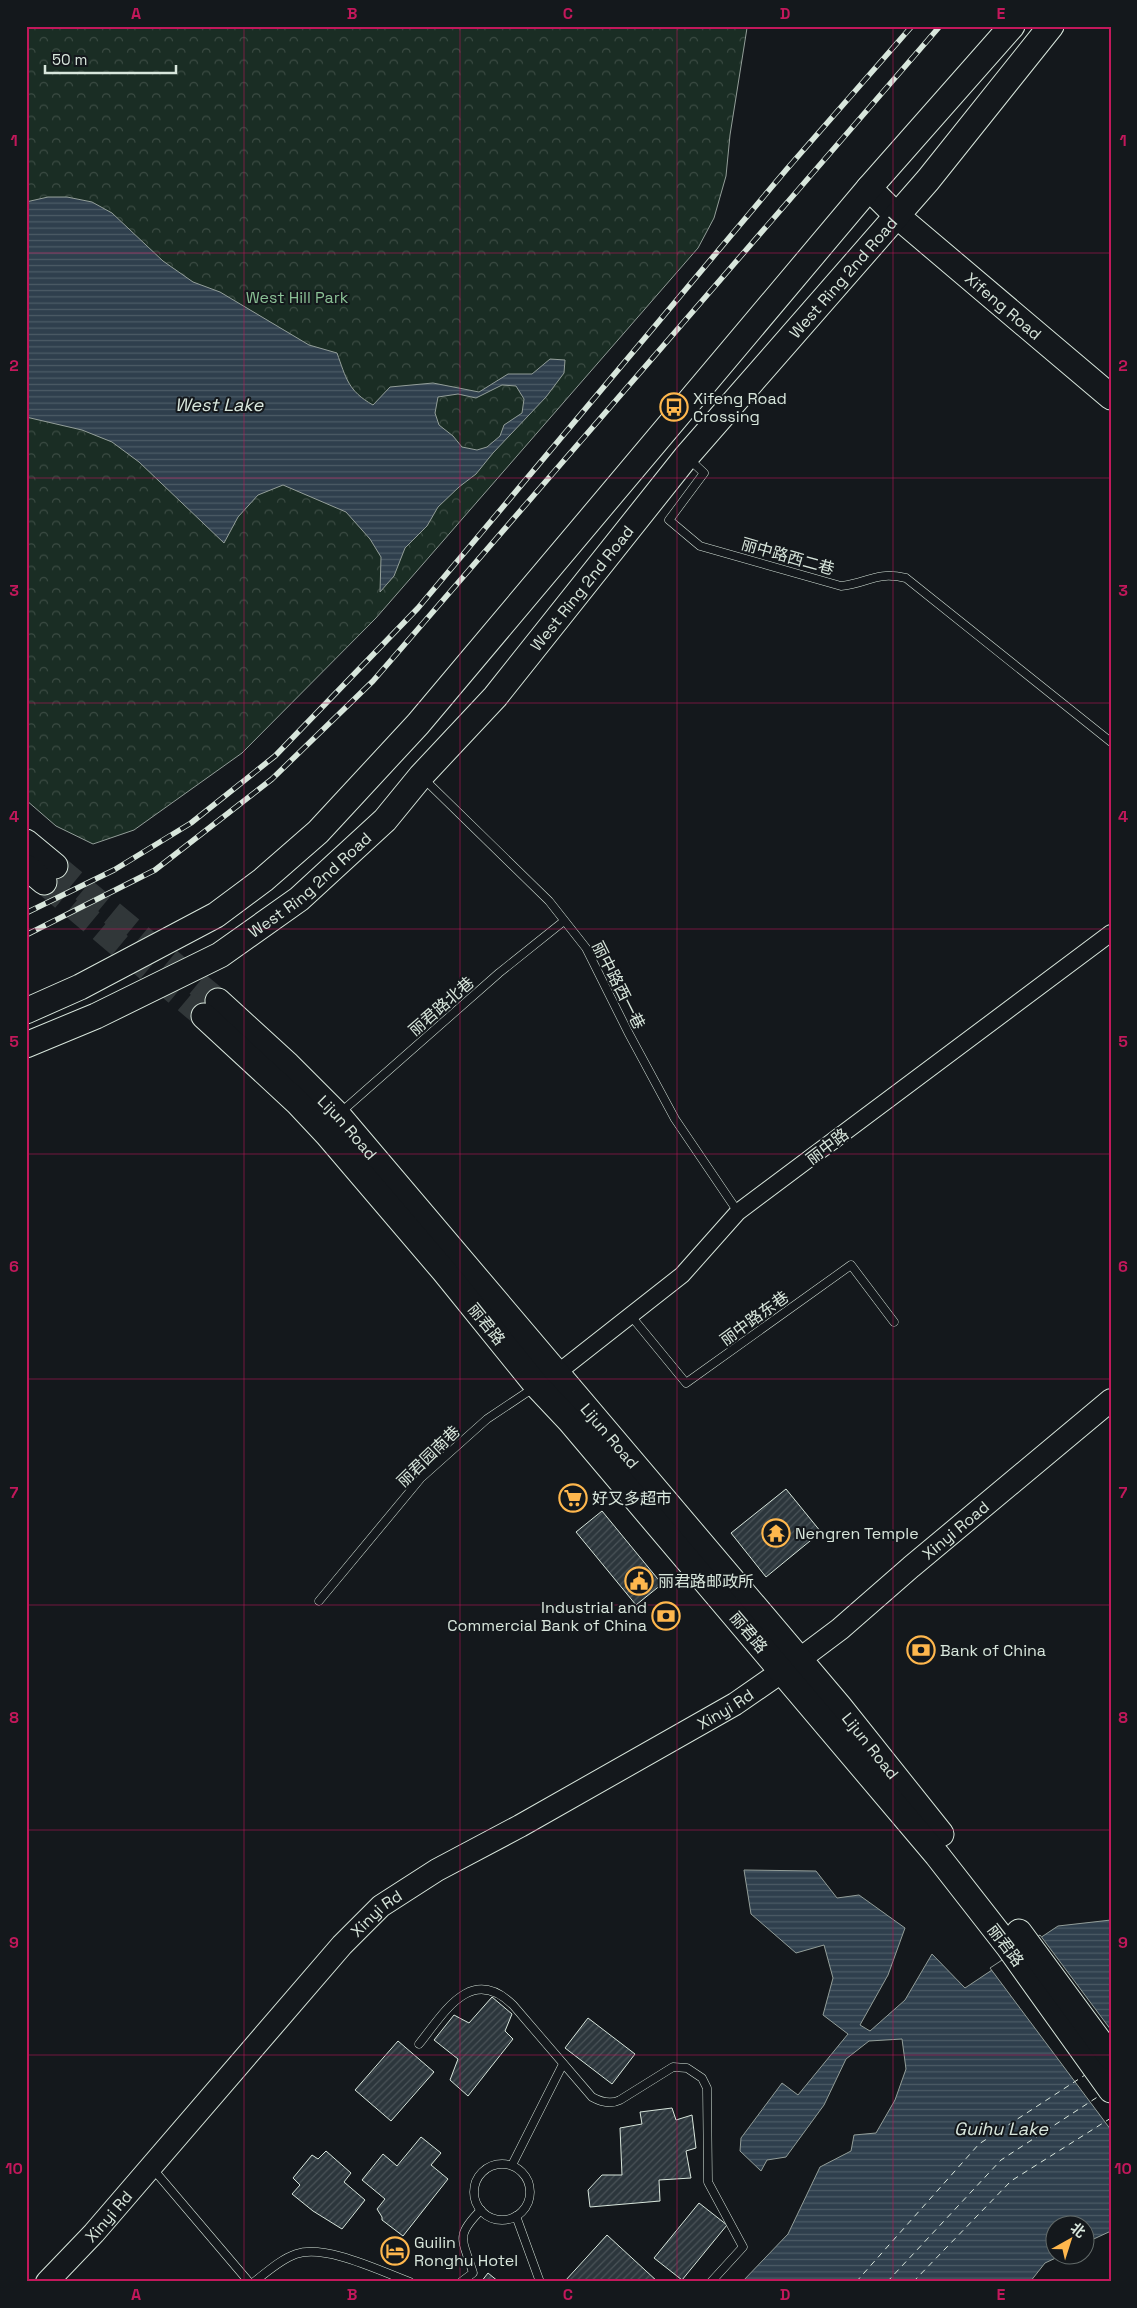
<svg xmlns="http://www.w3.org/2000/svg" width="1137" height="2308" font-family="'Space Grotesk','Noto Sans SC',sans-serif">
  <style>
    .park { fill: url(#park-crowns); stroke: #939e99 }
    .water { fill: url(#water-rules); stroke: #939e99; fill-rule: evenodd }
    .pier { fill: #14181c; stroke: #939e99 }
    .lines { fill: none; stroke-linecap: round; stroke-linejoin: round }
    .ferry { stroke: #d8e6dc; stroke-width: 1; stroke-dasharray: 6 5; stroke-linecap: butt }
    .building { fill: url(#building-hatch); stroke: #d8e6dc }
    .primary-tunnel { stroke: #313739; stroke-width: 25; stroke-dasharray: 25 12; stroke-linecap: butt }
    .lane-casing { stroke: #d8e6dc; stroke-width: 9 }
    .street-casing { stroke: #d8e6dc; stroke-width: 18 }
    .secondary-casing { stroke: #d8e6dc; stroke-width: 24 }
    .primary-casing { stroke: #d8e6dc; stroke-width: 27 }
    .lane { stroke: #14181c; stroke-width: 8 }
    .street { stroke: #14181c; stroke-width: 16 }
    .secondary { stroke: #14181c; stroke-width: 22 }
    .primary { stroke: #14181c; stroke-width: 25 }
    .rail-casing { stroke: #d8e6dc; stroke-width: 5.5 }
    .rail { stroke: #14181c; stroke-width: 4; stroke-dasharray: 11; stroke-linecap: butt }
    .grid { fill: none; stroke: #c2185b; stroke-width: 1; stroke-opacity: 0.55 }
    .labels { text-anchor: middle; stroke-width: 4; stroke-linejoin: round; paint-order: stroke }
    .street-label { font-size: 16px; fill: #d8e6dc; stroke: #14181c }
    .park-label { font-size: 16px; fill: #8ac095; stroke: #14181c }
    .poi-label { font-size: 16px; fill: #d8e6dc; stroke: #14181c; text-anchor: start }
    .water-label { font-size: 18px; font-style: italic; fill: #d8e6dc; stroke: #14181c }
    .neatline { fill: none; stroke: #c2185b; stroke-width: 2 }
    .grid-label { font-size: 16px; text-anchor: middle; font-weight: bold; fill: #c2185b }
  </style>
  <defs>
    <pattern id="park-crowns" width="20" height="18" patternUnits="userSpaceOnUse" patternTransform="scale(1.25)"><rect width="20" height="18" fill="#1a2d24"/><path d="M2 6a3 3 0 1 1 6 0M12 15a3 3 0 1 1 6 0" fill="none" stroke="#3b4b43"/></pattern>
    <pattern id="water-rules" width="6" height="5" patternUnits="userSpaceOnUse" patternTransform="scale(1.25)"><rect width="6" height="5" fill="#2f3f4d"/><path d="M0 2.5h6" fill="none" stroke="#4c5b66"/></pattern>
    <pattern id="building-hatch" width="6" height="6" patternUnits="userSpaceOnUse" patternTransform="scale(1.25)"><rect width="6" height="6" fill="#2c363c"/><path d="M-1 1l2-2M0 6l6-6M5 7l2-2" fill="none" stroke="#4a5358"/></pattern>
  </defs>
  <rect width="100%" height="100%" fill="#14181c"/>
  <path class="park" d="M26,26H747V28L730,135L726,176L714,218L698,248L376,618L242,753L134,830L93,844L56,826L26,800Z"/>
  <g class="water">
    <path d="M48,197H67L92,202L112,213L163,261L193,282L220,292L309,345L337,353C346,378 348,391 373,405L390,387L433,383L479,392L508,374H532L550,359L565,360L564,373L546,397L493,453L476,474L459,487L438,507L427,526L405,548L394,576L380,592L381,557L370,539L346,512L283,485L258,495L238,517L224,543L139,462L112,442L82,430L26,417V202ZM502,385L516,386L524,399L522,413L504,425L500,436L487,447L477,450L462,447L453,436L439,425L435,413L438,397L458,394L476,398Z"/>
    <path d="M744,1870L816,1871L837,1898L859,1895L905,1928L888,1975L860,2025L870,2031L905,2000L932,1954L965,1988L1058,1926L1111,1920V2231L1085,2243L1084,2226H1054V2256H1060L1045,2263L1030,2282H742L788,2234L820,2167L851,2151L854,2135L876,2133L895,2100L906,2069L902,2039L869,2041L846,2059L824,2105L786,2157L767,2160L761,2171L740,2151L741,2138L782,2083L798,2095L848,2034L823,2015L833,1978L824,1945L796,1953L751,1914Z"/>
  </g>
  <path class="pier" d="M1040,1935L1111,2030V2130L990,1968Z"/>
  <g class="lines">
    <g class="ferry">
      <path d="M856,2282L979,2144L1085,2075"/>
      <path d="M887,2282L1001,2160L1099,2096"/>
      <path d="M913,2282L1011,2181L1111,2118"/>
    </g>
  </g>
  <g class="building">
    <path d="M786,1489L821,1532L766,1577L731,1533Z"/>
    <path d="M602,1511L662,1584L636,1605L576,1532Z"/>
    <path d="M492,1997L512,2014L505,2031L513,2039L468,2096L450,2080L458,2059L434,2040L454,2015L469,2023Z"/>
    <path d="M588,2018L635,2054L612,2084L565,2048Z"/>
    <path d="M398,2041L434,2072L391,2121L355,2090Z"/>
    <path d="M672,2108L676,2120L692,2115L696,2148L686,2151L691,2178L659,2180L660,2201L590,2207L588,2190L602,2175H622L620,2128L642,2124L640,2112Z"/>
    <path d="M421,2137L441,2153L431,2165L448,2179L403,2236L382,2220V2217L377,2209L385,2199L362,2180L383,2154L397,2166Z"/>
    <path d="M326,2151L351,2173L344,2182L365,2200L342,2229L313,2211L292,2194L300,2185L293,2178L312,2155L318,2159Z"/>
    <path d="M699,2203L727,2225L682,2280L654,2258Z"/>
    <path d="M607,2235L658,2282L565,2281Z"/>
    <path d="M488,2273L499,2282H481Z"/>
  </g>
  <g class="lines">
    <g class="primary-tunnel">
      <path d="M55,866L218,1001"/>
      <path d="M44,882L204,1016"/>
    </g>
    <g class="lane-casing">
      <g id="lane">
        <path d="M689,459L704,473L669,520L700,546L841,586C869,583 875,571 906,578L1111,742"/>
        <path d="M424,779L549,901L586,948L628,1032L675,1119L738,1212"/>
        <path d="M340,1113L499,973L564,921"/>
        <path d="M631,1316L686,1383L851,1265L894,1322"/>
        <path d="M319,1601L421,1478L487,1419L535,1387"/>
        <path d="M419,2044C444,2013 471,1964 513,2005L592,2097C601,2102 610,2105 620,2100L673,2067L687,2068L702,2078L707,2088L708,2182L743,2247L711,2282"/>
        <circle cx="502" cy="2192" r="28"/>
        <path d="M512,2165L563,2064"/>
        <path d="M153,2169L249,2282"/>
        <path d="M516,2216L540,2282"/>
        <path d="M254,2282C267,2272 281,2259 296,2254C326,2244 380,2271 410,2282"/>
        <path d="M461,2282L473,2273C463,2239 454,2237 481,2210"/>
      </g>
    </g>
    <g class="street-casing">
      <path id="street" d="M556,1374L682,1275L738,1212L1111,933"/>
    </g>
    <g class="secondary-casing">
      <g id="secondary">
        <path id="s1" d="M47,2282L94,2233L342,1945L381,1906L437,1870L520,1826L735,1704L800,1659L840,1629L911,1567L1111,1400"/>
      </g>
    </g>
    <g class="primary-casing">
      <g id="primary">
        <path id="s2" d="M869,188L896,215L1111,397"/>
        <path d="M26,842L55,866"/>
        <path d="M26,867L44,882"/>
        <path id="s3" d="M218,1001L288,1065L338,1115L839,1706L941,1834"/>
        <path d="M26,1011L80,987L216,915L263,880L318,832L418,724L869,188L1012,26"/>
        <path d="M204,1016L297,1102L327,1134L444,1271L537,1386L570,1421L937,1855L1008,1946L1111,2090"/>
        <path id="s4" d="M26,1045L96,1016L220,955L299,899L385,820L421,776L495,697L686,457L928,180L1051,26"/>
        <path d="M1019,1932L1111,2057"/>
      </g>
    </g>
    <use href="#lane" class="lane"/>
    <use href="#street" class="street"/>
    <use href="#secondary" class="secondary"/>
    <use href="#primary" class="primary"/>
    <g class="rail-casing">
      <g id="rail">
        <path d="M26,913L114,870L191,823L275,756L418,608L786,170L912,26"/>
        <path d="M26,935L155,870L272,779L373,681L940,26"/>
      </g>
    </g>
    <use href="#rail" class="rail"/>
  </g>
  <path class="grid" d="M244,26V2282M460,26V2282M677,26V2282M893,26V2282M26,253H1111M26,478H1111M26,703H1111M26,929H1111M26,1154H1111M26,1379H1111M26,1605H1111M26,1830H1111M26,2055H1111"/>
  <defs>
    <g id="bus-ring" transform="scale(1.4375)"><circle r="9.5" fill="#14181c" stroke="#ffb74d" stroke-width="1.5"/><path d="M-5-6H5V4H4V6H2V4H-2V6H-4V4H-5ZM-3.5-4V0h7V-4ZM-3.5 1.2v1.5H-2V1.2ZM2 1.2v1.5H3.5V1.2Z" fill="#ffb74d"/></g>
    <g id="supermarket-ring" transform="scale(1.4375)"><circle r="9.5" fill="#14181c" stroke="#ffb74d" stroke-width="1.5"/><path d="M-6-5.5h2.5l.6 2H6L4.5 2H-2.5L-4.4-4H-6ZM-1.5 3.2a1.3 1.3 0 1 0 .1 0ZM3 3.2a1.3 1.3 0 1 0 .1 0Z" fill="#ffb74d"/></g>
    <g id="temple-ring" transform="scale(1.4375)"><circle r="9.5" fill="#14181c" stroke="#ffb74d" stroke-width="1.5"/><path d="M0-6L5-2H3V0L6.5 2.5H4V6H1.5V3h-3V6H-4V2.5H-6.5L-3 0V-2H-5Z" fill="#ffb74d"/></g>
    <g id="civic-ring" transform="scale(1.4375)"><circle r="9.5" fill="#14181c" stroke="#ffb74d" stroke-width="1.5"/><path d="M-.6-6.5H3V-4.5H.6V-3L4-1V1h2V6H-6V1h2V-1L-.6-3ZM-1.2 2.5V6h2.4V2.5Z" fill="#ffb74d"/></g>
    <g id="bank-ring" transform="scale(1.4375)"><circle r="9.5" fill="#14181c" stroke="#ffb74d" stroke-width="1.5"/><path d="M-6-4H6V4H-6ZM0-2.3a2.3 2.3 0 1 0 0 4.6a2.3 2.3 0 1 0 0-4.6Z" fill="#ffb74d"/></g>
    <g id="hotel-ring" transform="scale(1.4375)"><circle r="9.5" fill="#14181c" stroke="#ffb74d" stroke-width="1.5"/><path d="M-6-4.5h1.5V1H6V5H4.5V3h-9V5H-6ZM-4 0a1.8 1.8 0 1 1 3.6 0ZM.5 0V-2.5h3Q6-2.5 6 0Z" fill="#ffb74d"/></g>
  </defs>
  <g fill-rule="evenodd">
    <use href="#bus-ring" x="674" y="407"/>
    <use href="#supermarket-ring" x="573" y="1498"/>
    <use href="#temple-ring" x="776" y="1533"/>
    <use href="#civic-ring" x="639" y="1581"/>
    <use href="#bank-ring" x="666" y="1616"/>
    <use href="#bank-ring" x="921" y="1650"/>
    <use href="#hotel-ring" x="395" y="2251"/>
  </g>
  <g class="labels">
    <g class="street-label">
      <text dy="6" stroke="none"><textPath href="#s4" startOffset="1138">West Ring 2nd Road</textPath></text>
      <text dy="6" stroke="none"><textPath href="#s2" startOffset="179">Xifeng Road</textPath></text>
      <text transform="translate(788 556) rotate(16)" y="6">丽中路西二巷</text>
      <text dy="6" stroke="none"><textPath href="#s4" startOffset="732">West Ring 2nd Road</textPath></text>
      <text dy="6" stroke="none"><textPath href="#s4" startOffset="328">West Ring 2nd Road</textPath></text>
      <text transform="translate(619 985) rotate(63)" y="6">丽中路西一巷</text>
      <text transform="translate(441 1006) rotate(-41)" y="6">丽君路北巷</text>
      <text dy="6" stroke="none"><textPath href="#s3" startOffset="181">Lijun Road</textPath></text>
      <text transform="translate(827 1146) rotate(-37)" y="6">丽中路</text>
      <text transform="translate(754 1318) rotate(-36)" y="6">丽中路东巷</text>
      <text transform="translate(487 1324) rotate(51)" y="6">丽君路</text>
      <text dy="6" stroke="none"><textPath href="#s3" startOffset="586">Lijun Road</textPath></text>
      <text transform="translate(428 1456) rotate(-44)" y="6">丽君园南巷</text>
      <text dy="6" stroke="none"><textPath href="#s1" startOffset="1192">Xinyi Road</textPath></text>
      <text transform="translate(749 1632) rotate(50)" y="6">丽君路</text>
      <text dy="6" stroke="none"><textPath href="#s1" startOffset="900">Xinyi Rd</textPath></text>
      <text dy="6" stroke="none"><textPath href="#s3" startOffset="991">Lijun Road</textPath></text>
      <text dy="6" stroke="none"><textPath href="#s1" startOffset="495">Xinyi Rd</textPath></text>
      <text transform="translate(1006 1945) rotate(53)" y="6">丽君路</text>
      <text dy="6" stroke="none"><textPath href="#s1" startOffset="90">Xinyi Rd</textPath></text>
    </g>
    <g class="park-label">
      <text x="297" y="303">West Hill Park</text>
    </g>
    <g class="poi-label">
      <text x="693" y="404">Xifeng Road<tspan x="693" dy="18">Crossing</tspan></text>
      <text x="592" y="1504">好又多超市</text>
      <text x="795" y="1539">Nengren Temple</text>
      <text x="658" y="1587">丽君路邮政所</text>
      <text x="647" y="1613" text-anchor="end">Industrial and<tspan x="647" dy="18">Commercial Bank of China</tspan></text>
      <text x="940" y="1656">Bank of China</text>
      <text x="414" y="2248">Guilin<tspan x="414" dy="18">Ronghu Hotel</tspan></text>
    </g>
    <g class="water-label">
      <text x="219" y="411">West Lake</text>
      <text x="1001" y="2135">Guihu Lake</text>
    </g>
  </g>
  <rect width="1137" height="2308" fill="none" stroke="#14181c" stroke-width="55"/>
  <g transform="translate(1070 2240) rotate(39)"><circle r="24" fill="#14181c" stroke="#626a69"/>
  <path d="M0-4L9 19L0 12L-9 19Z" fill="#ffb74d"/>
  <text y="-8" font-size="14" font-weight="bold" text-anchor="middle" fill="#d8e6dc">北</text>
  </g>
  <path d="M45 65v8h131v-8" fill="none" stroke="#d8e6dc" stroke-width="2.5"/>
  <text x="52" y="65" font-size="15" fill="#d8e6dc" stroke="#14181c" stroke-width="4" paint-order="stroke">50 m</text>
  <rect x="28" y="28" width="1082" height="2252" class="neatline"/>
  <g class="grid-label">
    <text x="136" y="19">A</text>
    <text x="352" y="19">B</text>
    <text x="568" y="19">C</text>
    <text x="785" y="19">D</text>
    <text x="1001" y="19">E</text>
    <text x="14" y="146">1</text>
    <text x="1123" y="146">1</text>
    <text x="14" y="371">2</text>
    <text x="1123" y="371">2</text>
    <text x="14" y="596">3</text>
    <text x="1123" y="596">3</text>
    <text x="14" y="822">4</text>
    <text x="1123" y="822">4</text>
    <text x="14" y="1047">5</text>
    <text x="1123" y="1047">5</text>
    <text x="14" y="1272">6</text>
    <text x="1123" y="1272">6</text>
    <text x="14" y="1498">7</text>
    <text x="1123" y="1498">7</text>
    <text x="14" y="1723">8</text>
    <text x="1123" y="1723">8</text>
    <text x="14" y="1948">9</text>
    <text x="1123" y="1948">9</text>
    <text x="14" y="2174">10</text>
    <text x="1123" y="2174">10</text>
    <text x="136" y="2300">A</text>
    <text x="352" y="2300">B</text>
    <text x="568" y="2300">C</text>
    <text x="785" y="2300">D</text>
    <text x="1001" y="2300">E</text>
  </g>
</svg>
